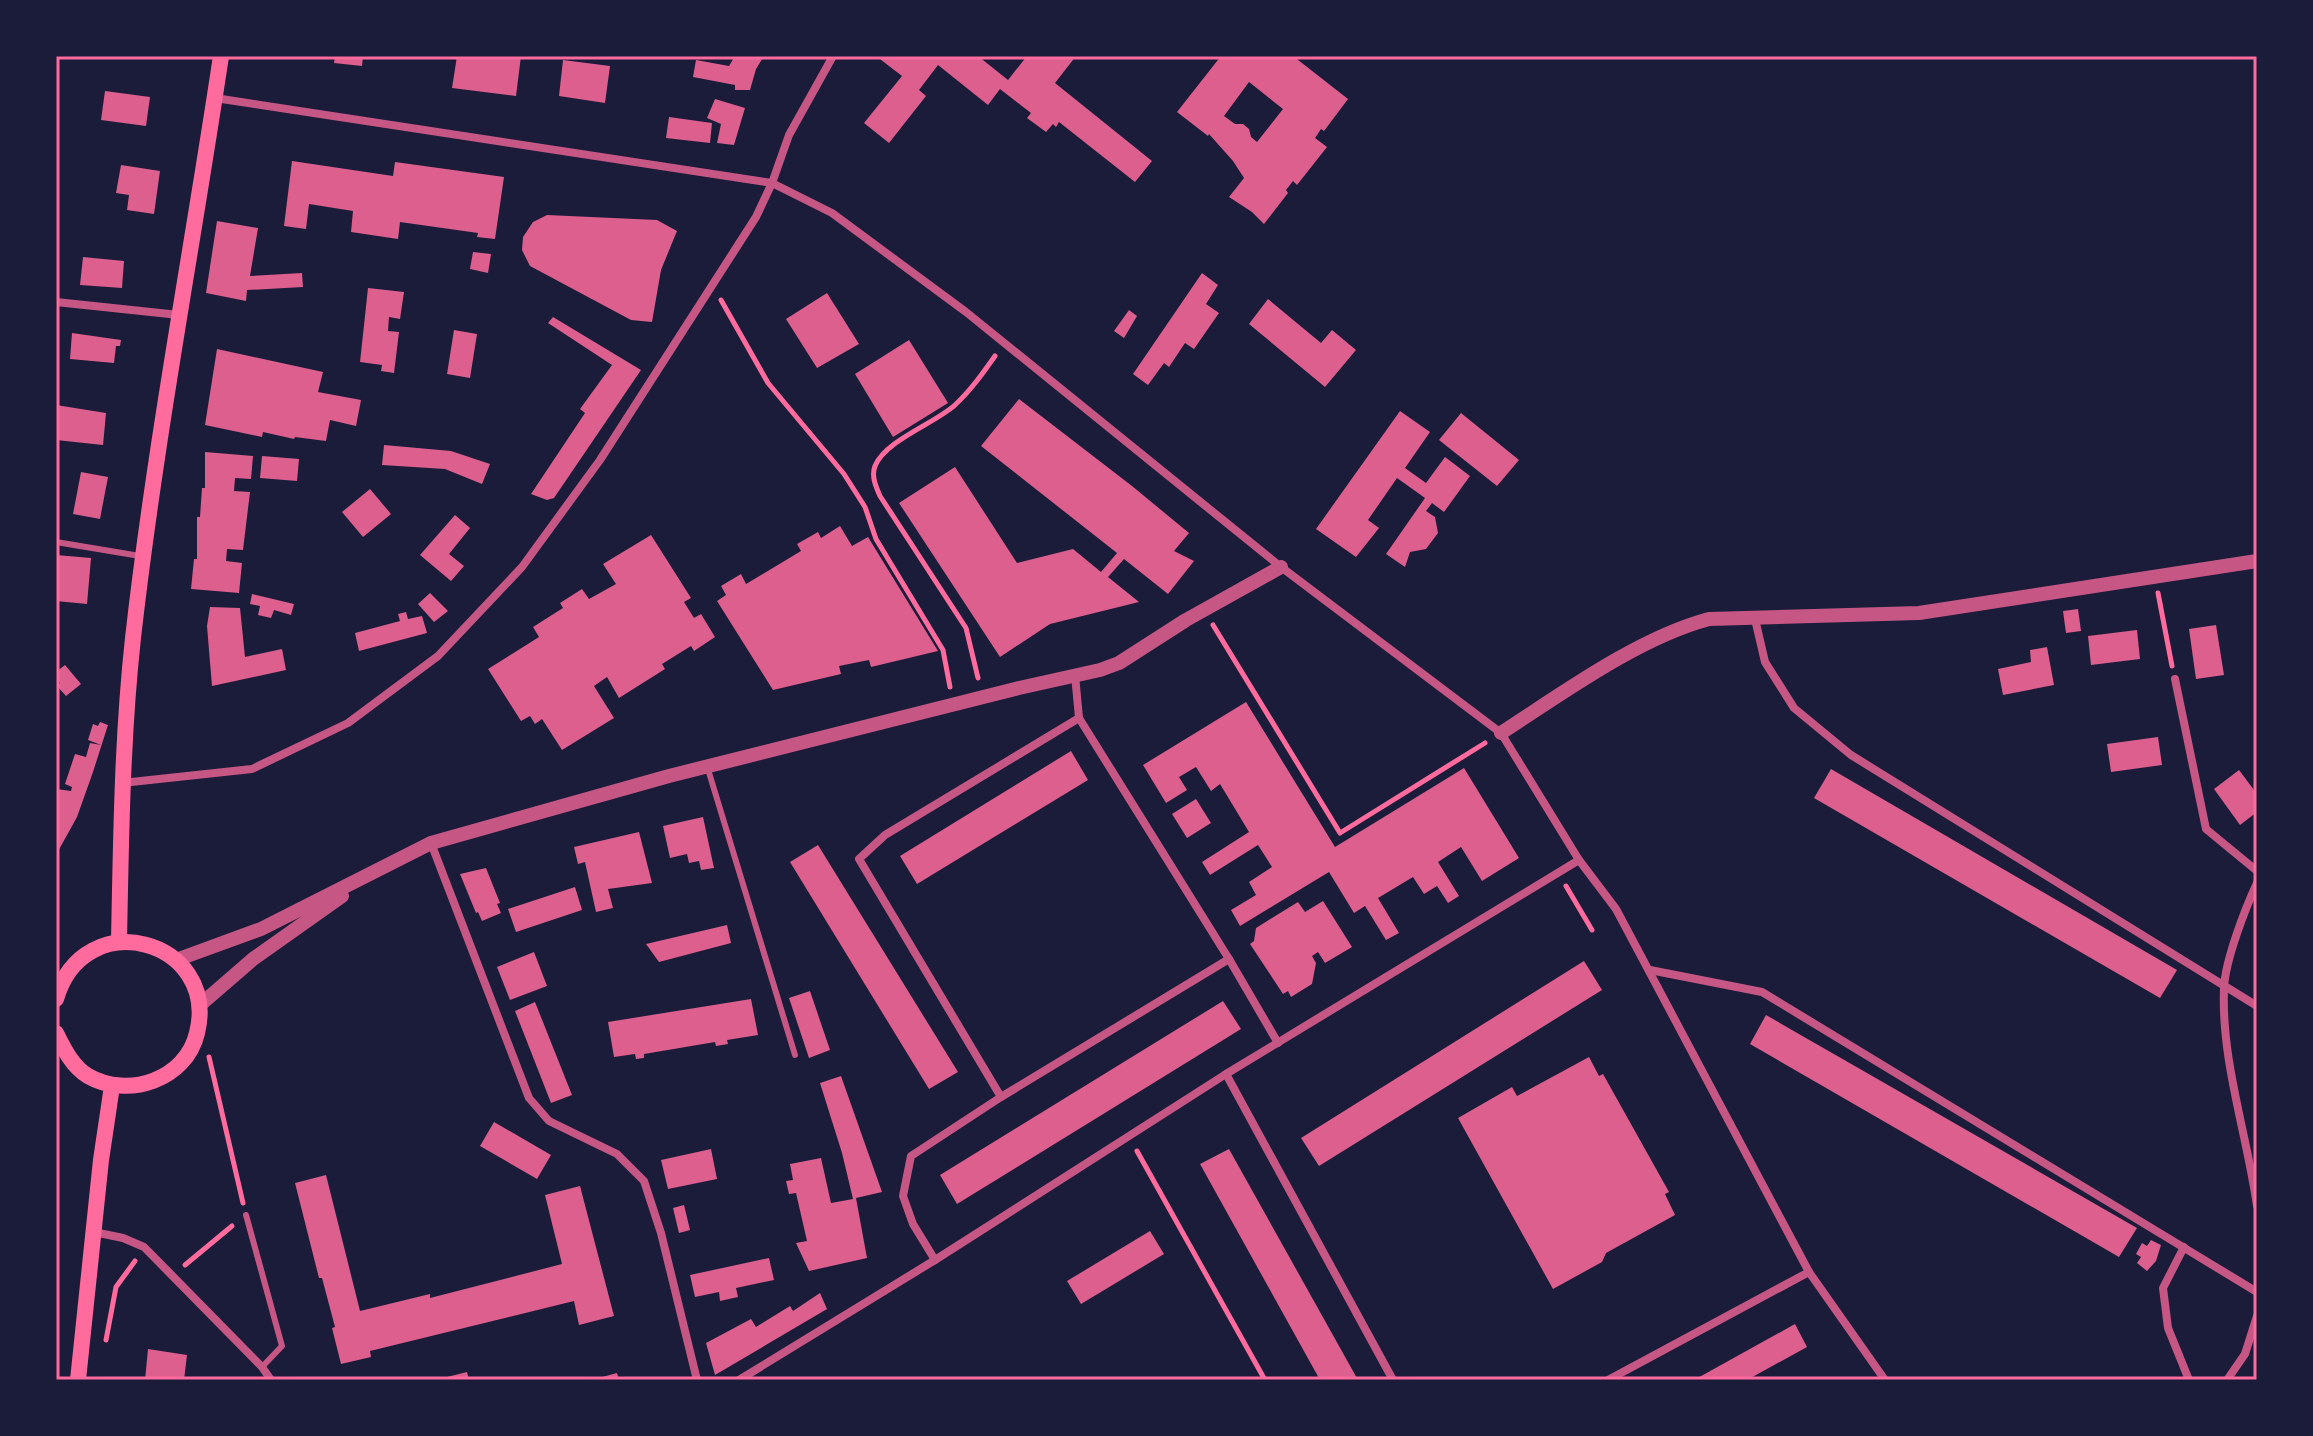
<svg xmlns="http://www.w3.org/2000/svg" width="2313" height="1436" font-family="'Alegreya Sans',sans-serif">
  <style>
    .building { fill: #dd5f8e; fill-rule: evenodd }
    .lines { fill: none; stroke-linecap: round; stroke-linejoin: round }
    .path { stroke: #ff6b9d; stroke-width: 5 }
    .service { stroke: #c65784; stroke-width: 6 }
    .minor { stroke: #c65784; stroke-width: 8 }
    .tertiary { stroke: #c65784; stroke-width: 14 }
    .secondary { stroke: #ff6b9d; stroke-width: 16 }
    .neatline { fill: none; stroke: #ff6b9d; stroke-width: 3 }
  </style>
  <rect width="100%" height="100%" fill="#1b1b3a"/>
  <g class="building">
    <path d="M335,56H363L362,66L334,63Z"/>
    <path d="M457,56H521L516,96L452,88Z"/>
    <path d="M735,56H764L756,69L750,90H735V85L693,77L696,60L729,66Z"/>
    <path d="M876,56H978L1008,80L1027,56H1076L1055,83L1152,161L1135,182L1059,122L1056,127L1053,124L1046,132L1027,118L1031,113L1000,89L988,105L938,65L919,90L926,96L889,143L864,123L902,76Z"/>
    <path d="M1221,56H1293L1348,99L1324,131L1321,129L1315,138L1327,147L1297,185L1293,181L1286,190L1288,193L1264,224L1252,212L1229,197L1244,178L1233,161L1209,134L1208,136L1177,112ZM1249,82L1283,109L1257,142L1251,137L1249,129L1243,124H1235L1224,116Z"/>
    <path d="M563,60L610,66L605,103L559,96Z"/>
    <path d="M105,91L150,97L146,126L101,120Z"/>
    <path d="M715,99L745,108L734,145L717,143L721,124L707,118Z"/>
    <path d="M669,117L712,123L710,143L666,138Z"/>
    <path d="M292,161L393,176L395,162L504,177L495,239L477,237L478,233L400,222L398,239L351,232L353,211L309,204L306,229L284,226Z"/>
    <path d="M121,165L160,171L154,214L127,210L129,195L116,193Z"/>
    <path d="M547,215L657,220L677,231L661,270L652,322L631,320L530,266L522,250L523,237L533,222Z"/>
    <path d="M217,221L258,228L250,276L302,273L303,287L247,290L246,301L206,293Z"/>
    <path d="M473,252L491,254L488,273L470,269Z"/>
    <path d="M83,257L124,261L122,288L80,285Z"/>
    <path d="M1202,273L1218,285L1206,304L1219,313L1194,349L1185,343L1169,367L1164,363L1148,385L1133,374Z"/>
    <path d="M368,288L404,292L400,319L389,317L388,331L399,332L394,373L381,371L382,365L360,362Z"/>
    <path d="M827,293L859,344L817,368L786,319Z"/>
    <path d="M1268,299L1321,343L1332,330L1356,350L1325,387L1249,324Z"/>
    <path d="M1129,310L1137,316L1124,338L1114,331Z"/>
    <path d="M553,317L641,370L554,498L547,500L531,494L585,413L580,409L612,365L548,323Z"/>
    <path d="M454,330L477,334L470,378L447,374Z"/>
    <path d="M72,333L121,340L120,346H116L114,363L70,359Z"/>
    <path d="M909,340L948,403L893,437L855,374Z"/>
    <path d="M217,349L323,372L318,392L361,400L356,426L330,420L326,441L295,437L294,439L263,432L262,437L205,425Z"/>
    <path d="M1019,399L1132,486L1189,533L1174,551L1194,561L1168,594L1124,559L1108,577L1139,602L1050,624L1000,657L899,503L955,467L1017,563L1073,549L1101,572L1117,553L981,446Z"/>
    <path d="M56,405L106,413L103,445L56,440Z"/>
    <path d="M1400,411L1430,432L1405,468L1426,483L1445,457L1470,476L1444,512L1432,503L1426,511L1435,517L1438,533L1426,549L1410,552L1405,567L1386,554L1425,498L1397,478L1368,520L1379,528L1356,557L1316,529Z"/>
    <path d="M1461,413L1519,460L1497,486L1439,440Z"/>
    <path d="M384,445L451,451L490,464L482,484L445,469L382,465Z"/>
    <path d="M205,452L253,456L251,479L235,478L234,491L250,492L243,550L227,549L226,561L242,563L239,593L191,589L194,559H197V517H200L202,488H205Z"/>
    <path d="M262,456L299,459L297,481L260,478Z"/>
    <path d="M81,472L108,477L100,519L73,514Z"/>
    <path d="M370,489L391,514L363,537L342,512Z"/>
    <path d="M455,515L470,528L449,554L464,566L451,581L420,555Z"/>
    <path d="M840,526L852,546L868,537L938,651L871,667L869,660L839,666L841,674L773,690L717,601L726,595L721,586L741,574L746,584L801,551L797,544L818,532L821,538Z"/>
    <path d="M651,535L691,598L684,602L694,618L701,614L715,637L694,651L691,646L662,664L665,669L619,698L607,677L594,686L614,718L562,750L542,719L535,724L530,716L521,721L488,669L539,637L533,627L563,608L560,603L582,589L589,599L616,584L603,564Z"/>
    <path d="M56,555L91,558L87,604L56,601Z"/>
    <path d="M430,593L448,611L434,622L418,604Z"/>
    <path d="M252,594L294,604L291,615L274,610L271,618L258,615L260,606L250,604Z"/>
    <path d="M210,607L240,608L245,657L282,649L286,670L212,686L207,626Z"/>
    <path d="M2078,609L2081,631L2066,633L2063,611Z"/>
    <path d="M406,612L408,619L422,616L427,633L359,651L355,633L400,621L398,614Z"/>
    <path d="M2216,625L2224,675L2196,679L2189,629Z"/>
    <path d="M2137,630L2140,659L2091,665L2088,636Z"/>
    <path d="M2047,647L2054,685L2003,695L1998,669L2031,662L2030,650Z"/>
    <path d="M65,665L81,684L66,696L57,686L60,683L56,678V672Z"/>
    <path d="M1246,702L1335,847L1464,768L1519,858L1482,881L1461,847L1438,862L1459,896L1448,903L1437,886L1424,894L1413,877L1378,898L1399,933L1386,940L1365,906L1354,913L1329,872L1240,926L1231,910L1256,895L1249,882L1272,867L1258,845L1210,875L1202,862L1249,832L1220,784L1211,791L1196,767L1179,777L1187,790L1166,803L1143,765Z"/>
    <path d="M100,722L108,725L93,772L77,817L56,855V789L71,791L72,787L65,784L75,754L86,757L90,743L101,745L88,740L93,724L98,726Z"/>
    <path d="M2158,737L2162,765L2111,772L2107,744Z"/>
    <path d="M1071,751L1088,780L917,884L900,856Z"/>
    <path d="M1831,769L2177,970L2160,998L1814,798Z"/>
    <path d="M2239,770L2257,794V812L2240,825L2214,789Z"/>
    <path d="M1196,799L1211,823L1187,838L1172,814Z"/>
    <path d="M703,817L714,868L701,870L699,861L689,863L687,854L670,858L663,826Z"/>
    <path d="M639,832L652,883L608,889L613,908L596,912L585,862L578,864L574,847Z"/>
    <path d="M818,845L958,1072L929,1089L790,862Z"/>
    <path d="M486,868L500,903L497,904L501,913L482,921L478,912L476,913L460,874Z"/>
    <path d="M575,887L582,910L516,932L508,909Z"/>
    <path d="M1323,901L1352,947L1325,963L1318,952L1312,956L1316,963L1312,984L1291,997L1288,991L1283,994L1250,944L1254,941L1256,928L1298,902L1305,912Z"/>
    <path d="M727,925L731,943L659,962L646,944Z"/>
    <path d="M534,952L547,986L510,1000L497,967Z"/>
    <path d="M1584,961L1602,990L1319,1166L1301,1138Z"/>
    <path d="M810,991L830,1050L809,1058L789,998Z"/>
    <path d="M751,999L758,1035L727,1040L728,1044L716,1046L715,1042L644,1054V1058L636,1059L635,1054L614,1057L608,1022Z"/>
    <path d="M1223,1001L1241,1029L957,1204L940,1175Z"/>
    <path d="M535,1002L572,1095L551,1103L515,1011Z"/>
    <path d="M1766,1015L2137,1228L2119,1257L1750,1044Z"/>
    <path d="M1589,1057L1599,1076L1603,1074L1669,1192L1665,1194L1675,1215L1606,1253L1602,1262L1553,1289L1458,1118L1512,1087L1517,1096Z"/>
    <path d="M841,1076L882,1192L856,1198L867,1258L809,1271L796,1243L807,1241L796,1193L789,1194L786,1181L793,1180L790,1164L821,1158L831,1203L853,1199L842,1153L820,1083Z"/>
    <path d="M494,1122L551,1155L537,1179L480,1146Z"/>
    <path d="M711,1149L717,1179L668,1189L661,1160Z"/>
    <path d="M1229,1149L1358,1380H1320L1200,1164Z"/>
    <path d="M326,1175L360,1311L430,1294V1298L562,1264L545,1195L580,1186L614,1316L579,1325L574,1301L370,1351L371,1357L341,1364L332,1328L335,1327L322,1278H319L295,1183Z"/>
    <path d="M684,1205L690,1230L679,1233L673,1208Z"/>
    <path d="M1150,1231L1164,1254L1081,1304L1067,1281Z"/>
    <path d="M2151,1240L2161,1245L2156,1261L2147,1271L2137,1263L2141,1257L2136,1254L2142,1243L2147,1246Z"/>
    <path d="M769,1258L774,1280L736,1288L738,1297L720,1301L719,1292L695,1297L690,1275Z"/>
    <path d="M820,1293L827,1309L715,1375L706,1343L751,1319L756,1327L790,1306L793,1311Z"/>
    <path d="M1795,1324L1807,1347L1747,1380H1694Z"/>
    <path d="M148,1349L187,1355L184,1380H145Z"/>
    <path d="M467,1372L469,1380H440L439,1379Z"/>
    <path d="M617,1373L619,1380H595V1379Z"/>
  </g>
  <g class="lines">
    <g class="path">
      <path d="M721,300L768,383L844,474L865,507L876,539L943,650L950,687"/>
      <path d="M2158,593L2172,666"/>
      <path d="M1213,625L1340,833L1485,743"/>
      <path d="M978,678L966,628L880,496C876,487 871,476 875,466C886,440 934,424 955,405C971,390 983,373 995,356"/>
      <path d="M1566,886L1592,930"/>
      <path d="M209,1057L243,1203"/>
      <path d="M1137,1151L1265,1380"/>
      <path d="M185,1265L232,1226"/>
      <path d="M106,1340L116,1287L135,1261"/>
    </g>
    <g class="service">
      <path d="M56,542L140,556"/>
      <path d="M707,766L795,1055"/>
      <path d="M246,1215L282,1346L262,1367"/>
    </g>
    <g class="minor">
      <path d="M215,98L772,183L832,213L966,312L1281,567L1501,733L1579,860L1616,909L1809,1272L1885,1380"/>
      <path d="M56,302L179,315"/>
      <path d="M1755,619L1765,662L1794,708L1851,755L2257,1006"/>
      <path d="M1075,675L1079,718L885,835L859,859L1001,1097L1229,959L1079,718"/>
      <path d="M2175,679L2206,829L2257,871"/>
      <path d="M122,783L252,769L348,723L438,656L522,567L600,460L756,217L772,183L789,135L833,56"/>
      <path d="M431,843L529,1098L549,1121L617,1154L644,1181L661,1233L697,1380"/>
      <path d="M2257,883C2245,909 2225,961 2224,988C2221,1061 2247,1134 2257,1206"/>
      <path d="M1229,959L1278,1043"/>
      <path d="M1650,970L1762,992L2257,1292"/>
      <path d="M1226,1074L1393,1380"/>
      <path d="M94,1232L123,1238L144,1247L262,1367L271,1380"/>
      <path d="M2184,1247L2163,1288L2168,1328L2189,1380"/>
      <path d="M935,1260L913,1224L903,1196L911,1156L1001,1097"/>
      <path d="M739,1380L935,1260L1226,1074L1579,860"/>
      <path d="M1608,1380L1809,1272"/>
      <path d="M2227,1380L2245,1354L2257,1316"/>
    </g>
    <g class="tertiary">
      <path d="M1501,733C1563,693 1638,638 1709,619L1919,613L2257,561"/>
      <path d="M176,960L261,929L431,843L669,776L1019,688L1100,670L1119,663L1186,620L1281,567"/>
      <path d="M200,1005L253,959L342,896"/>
    </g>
    <g class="secondary">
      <path d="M119,941C121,840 122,739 133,638C155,443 192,250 221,56"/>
      <path d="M56,999C84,902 220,940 197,1033C186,1080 128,1099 88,1076C72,1066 64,1049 56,1033"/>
      <path d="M78,1380L101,1160L112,1086"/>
    </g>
  </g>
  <rect width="2313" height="1436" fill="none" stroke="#1b1b3a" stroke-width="116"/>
  <rect x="58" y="58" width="2197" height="1320" class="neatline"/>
</svg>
